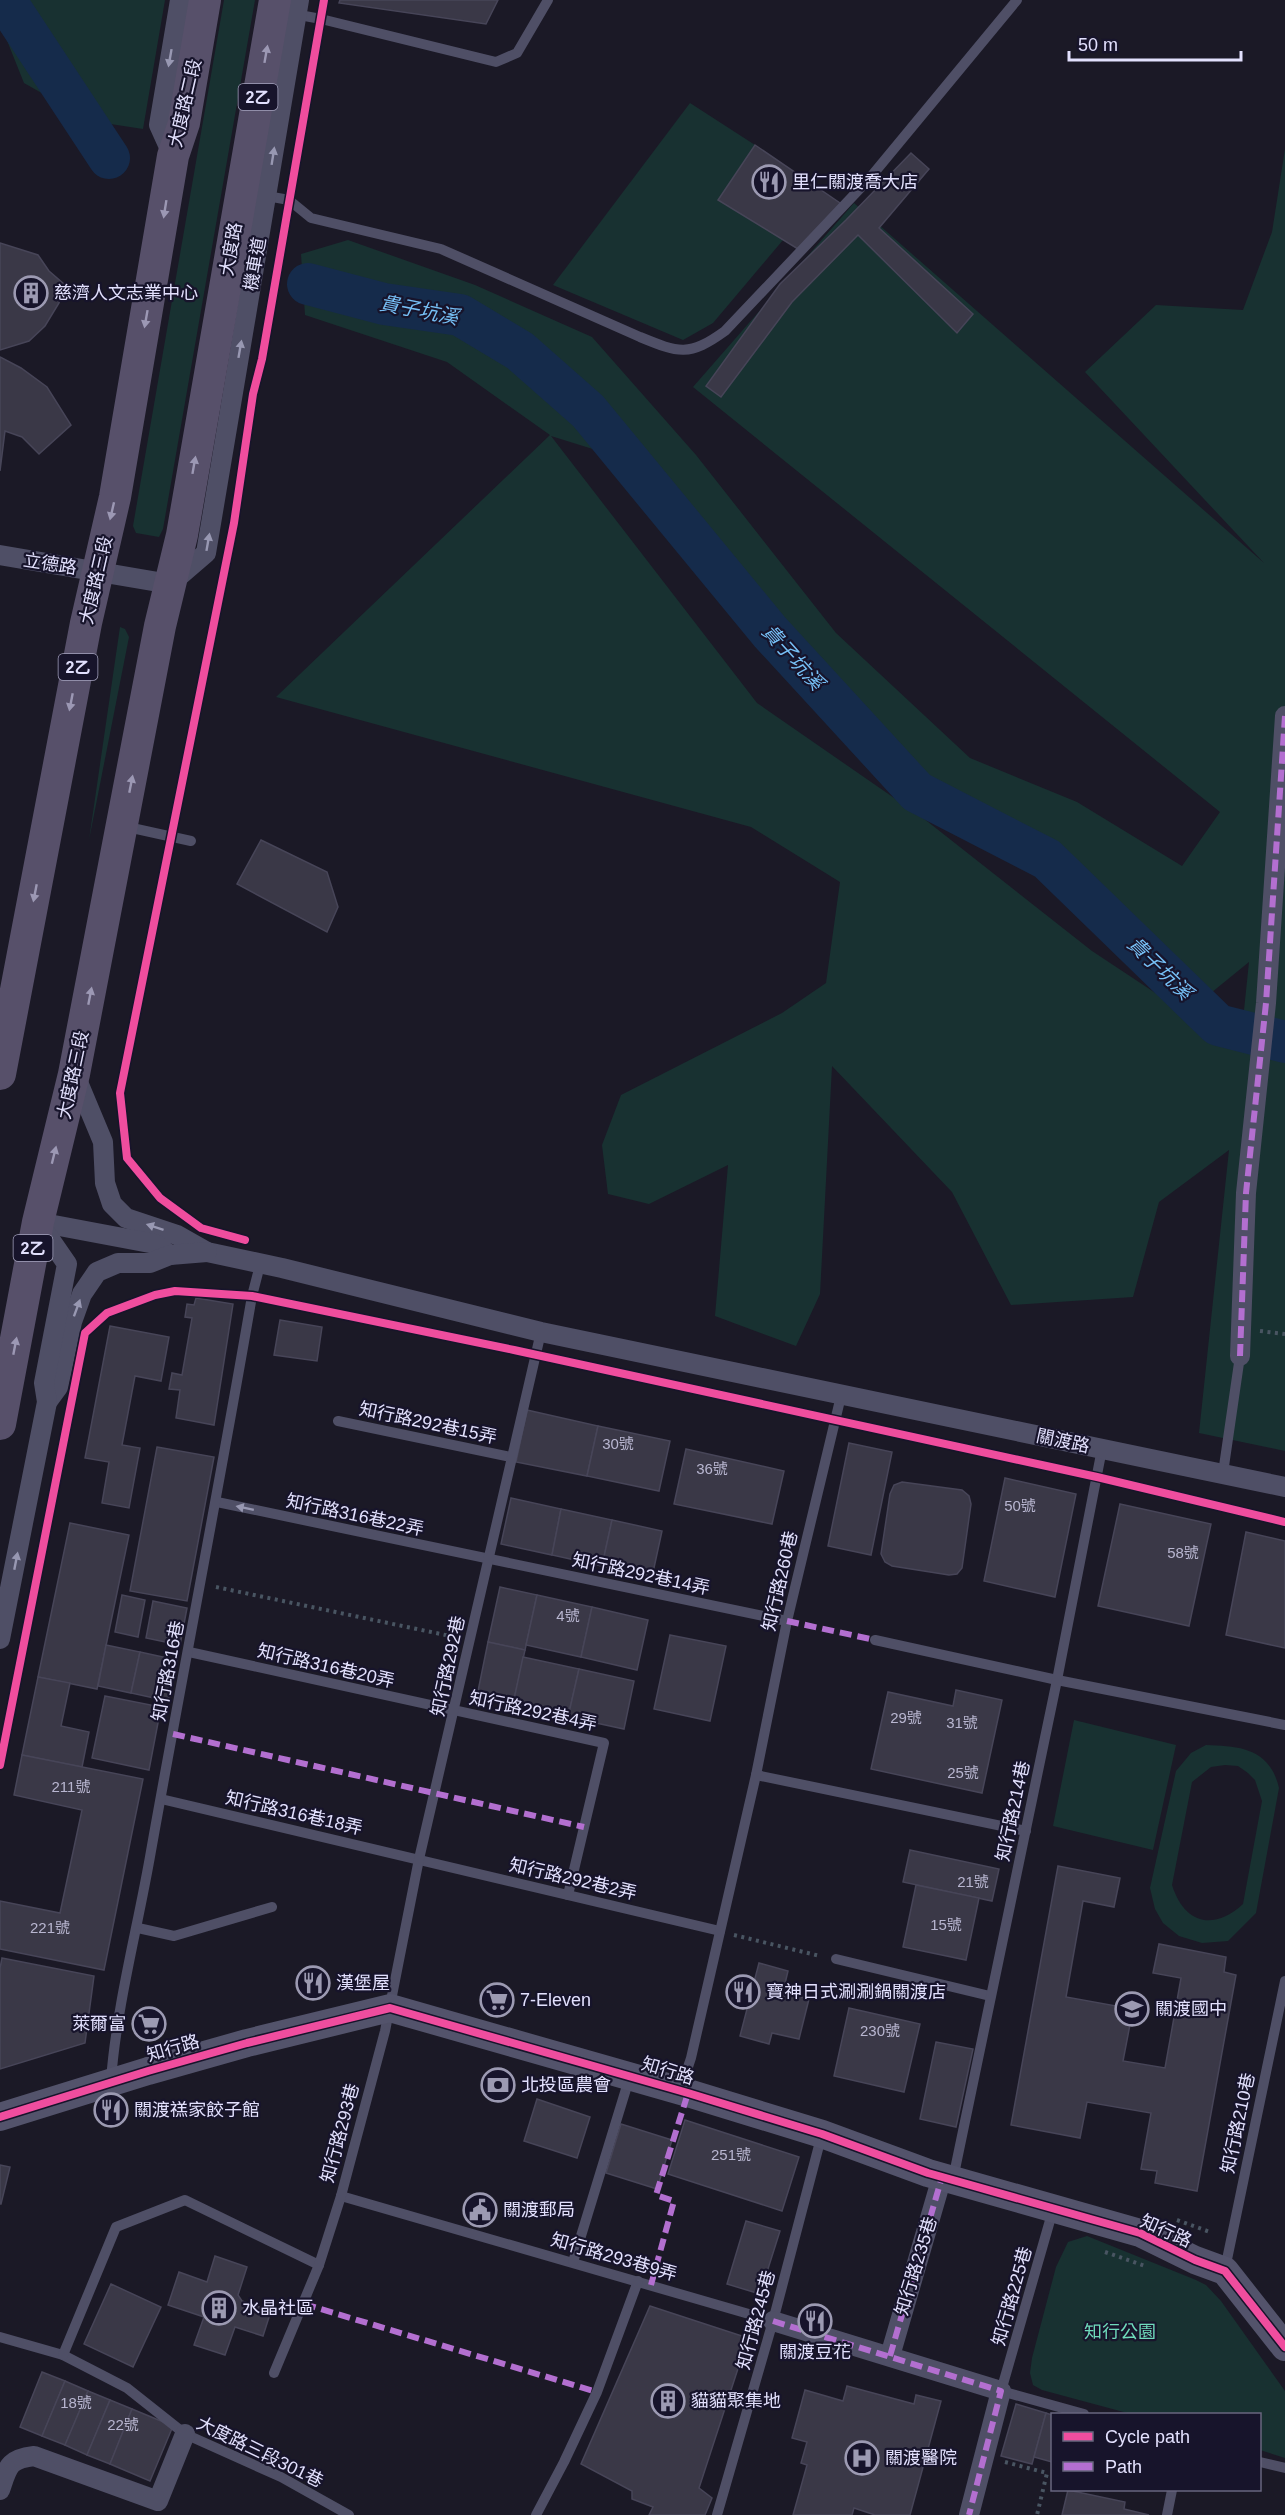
<svg xmlns="http://www.w3.org/2000/svg" width="1285" height="2515" font-family="Helvetica,'Noto Sans TC',sans-serif">
  <style>
    .green { fill: #183131; fill-rule: evenodd }
    .lines { fill: none; stroke-linecap: round; stroke-linejoin: round }
    .river { stroke: #152b4b; stroke-width: 42 }
    .building { fill: #3a3847; stroke: #474558; stroke-width: 1.5 }
    .path { stroke: #495562; stroke-width: 4; stroke-dasharray: 3 4.5; stroke-linecap: butt }
    .lane { stroke: #4f4f66; stroke-width: 10 }
    .street { stroke: #4f4f66; stroke-width: 20 }
    .secondary { stroke: #53536b; stroke-width: 28 }
    .primary { stroke: #57506a; stroke-width: 32 }
    .quiet { stroke: #b36fd0; stroke-width: 6; stroke-dasharray: 12 6; stroke-linecap: butt }
    .cycleway-casing { stroke: #17142b; stroke-width: 11 }
    .cycleway { stroke: #ef4d9e; stroke-width: 8 }
    .oneway { fill: #9c98b4 }
    .oneway2 { fill: #9898b2 }
    .labels { text-anchor: middle; stroke-width: 4.5; stroke-linejoin: round; paint-order: stroke }
    .number-label { font-size: 15px; fill: #b8b6d0 }
    .shield { fill: #17142b; stroke: #a5a3be; stroke-width: 1.5 }
    .shield-label { font-size: 16px; font-weight: bold; fill: #e2e0fd }
    .street-label { font-size: 18px; fill: #e2e0fd; stroke: #17142b }
    .poi-label { font-size: 18px; fill: #e2e0fd; stroke: #17142b; text-anchor: start }
    .park-label { font-size: 18px; fill: #6fdabb; stroke: #17142b }
    .water-label { font-size: 20px; font-style: italic; fill: #76bff5; stroke: #17142b }
  </style>
  <rect width="100%" height="100%" fill="#1b1926"/>
  <g class="green">
    <path d="M0,0H165L143,129L91,121L24,83L0,23Z"/>
    <path d="M224,0H255L163,529L159,537L136,533L133,526Z"/>
    <path d="M690,103L755,145L783,240L713,323L683,340L553,285Z"/>
    <path d="M1285,149V1451L1199,1433L1229,1150L1159,1202L1133,1297L1011,1305L952,1192L832,1066L820,1294L796,1346L715,1316L728,1165L649,1204L608,1194L602,1145L621,1095L782,1013L826,983L840,882L751,827L276,697L550,435L447,362L305,315L301,254L348,240L475,285L592,337L696,455L836,633L970,758L1077,802L1182,866L1220,812L693,387L854,203L1264,563L1085,372L1156,305L1243,310L1272,232ZM551,436L660,470L772,623L919,770L1035,843L1206,997L1249,962L1240,1049L1092,951L923,818L757,703Z"/>
    <path d="M120,627L125,629L129,637L89,840Z"/>
    <path d="M1074,1720L1176,1745L1153,1850L1053,1826Z"/>
    <path d="M1206,1745C1241,1746 1270,1749 1279,1788L1256,1913L1228,1941L1202,1943L1179,1936L1163,1923L1155,1909L1150,1888L1176,1771L1191,1753ZM1225,1765L1238,1766L1248,1773L1255,1780L1262,1801L1243,1904C1213,1932 1184,1923 1172,1885L1192,1782L1211,1767Z"/>
    <path d="M1087,2236L1196,2280L1206,2285L1221,2301L1285,2391V2458L1260,2450V2414H1131L1042,2390L1033,2385L1030,2373L1032,2358L1056,2267L1068,2242Z"/>
  </g>
  <g class="lines">
    <g class="river">
      <path d="M5,0L109,158"/>
      <path d="M308,284L384,304L460,315L520,351L588,411L770,632L917,792L1047,859L1218,1025L1285,1042"/>
    </g>
  </g>
  <g class="building">
    <path d="M340,0H498L486,24L339,3Z"/>
    <path d="M755,145L843,205L798,249L718,200Z"/>
    <path d="M911,153L929,169L879,228L973,314L957,333L858,235L792,302L721,397L706,386L780,284L846,220Z"/>
    <path d="M0,243L38,255L49,271L64,284L59,303L45,326L29,341L0,350Z"/>
    <path d="M0,357L21,368L47,387L71,425L39,454L22,437L5,431L0,471Z"/>
    <path d="M261,840L327,872L338,907L327,932L237,884Z"/>
    <path d="M196,1298L233,1304L214,1425L176,1418L180,1390L169,1389L172,1373L182,1375L192,1318L185,1317L187,1304L194,1305Z"/>
    <path d="M280,1320L322,1327L317,1361L274,1355Z"/>
    <path d="M110,1326L169,1337L161,1381L135,1376L122,1445L140,1448L129,1508L102,1503L109,1462L85,1458Z"/>
    <path d="M527,1410L598,1426L587,1476L516,1462Z"/>
    <path d="M598,1426L670,1441L659,1491L587,1476Z"/>
    <path d="M849,1443L892,1452L871,1555L828,1546Z"/>
    <path d="M157,1447L214,1457L187,1601L130,1591Z"/>
    <path d="M686,1449L784,1471L772,1524L674,1504Z"/>
    <path d="M1005,1478L1076,1494L1055,1597L984,1581Z"/>
    <path d="M902,1482L962,1490L969,1496L971,1504L962,1568L957,1574L949,1575L892,1566L885,1562L881,1554L890,1494L894,1485Z"/>
    <path d="M511,1498L561,1509L552,1555L501,1544Z"/>
    <path d="M1120,1504L1211,1524L1189,1626L1098,1606Z"/>
    <path d="M561,1509L612,1520L602,1566L552,1555Z"/>
    <path d="M612,1520L662,1531L652,1577L602,1566Z"/>
    <path d="M70,1523L129,1535L97,1689L38,1677Z"/>
    <path d="M1246,1532L1285,1541V1648L1226,1635Z"/>
    <path d="M500,1587L537,1595L525,1650L488,1642Z"/>
    <path d="M122,1595L145,1600L138,1637L115,1632Z"/>
    <path d="M537,1595L592,1607L581,1657L526,1645Z"/>
    <path d="M153,1601L187,1608L180,1645L146,1638Z"/>
    <path d="M592,1607L648,1620L637,1670L581,1657Z"/>
    <path d="M670,1635L726,1646L710,1721L654,1709Z"/>
    <path d="M488,1642L525,1650L513,1704L477,1696Z"/>
    <path d="M106,1645L140,1652L131,1693L98,1686Z"/>
    <path d="M140,1652L177,1660L168,1701L131,1693Z"/>
    <path d="M523,1657L579,1669L568,1717L513,1704Z"/>
    <path d="M579,1669L634,1681L624,1729L568,1717Z"/>
    <path d="M38,1677L70,1683L61,1726L89,1732L82,1767L22,1755Z"/>
    <path d="M956,1690L1002,1700L982,1793L871,1769L888,1692L953,1706Z"/>
    <path d="M105,1696L161,1707L149,1770L92,1758Z"/>
    <path d="M22,1755L143,1779L104,1970L0,1949V1901L60,1913L82,1810L14,1795Z"/>
    <path d="M910,1850L999,1869L992,1901L903,1882Z"/>
    <path d="M1058,1866L1120,1878L1114,1907L1083,1901L1066,1997L1133,2009L1123,2061L1165,2068L1181,1978L1153,1973L1159,1944L1226,1957L1224,1972L1236,1975L1197,2191L1155,2183L1157,2171L1141,2169L1151,2113L1087,2102L1080,2138L1011,2125Z"/>
    <path d="M916,1885L979,1898L966,1960L903,1947Z"/>
    <path d="M2,1958L94,1976L85,2043L0,2069V1968Z"/>
    <path d="M759,1963L788,1971L783,1992L809,1999L799,2039L772,2033L769,2044L740,2036Z"/>
    <path d="M849,2008L920,2024L904,2092L834,2076Z"/>
    <path d="M936,2042L973,2049L956,2127L920,2119Z"/>
    <path d="M537,2099L590,2117L577,2158L524,2141Z"/>
    <path d="M685,2120L799,2157L782,2211L668,2174Z"/>
    <path d="M621,2124L672,2140L657,2189L606,2173Z"/>
    <path d="M0,2165L10,2167L1,2204H0Z"/>
    <path d="M746,2221L780,2231L760,2294L727,2284Z"/>
    <path d="M215,2256L247,2267L238,2295L242,2301L271,2311L263,2336L235,2327L225,2355L194,2345L204,2317L168,2305L179,2272L207,2282Z"/>
    <path d="M111,2284L161,2307L133,2367L84,2344Z"/>
    <path d="M650,2306L748,2338L699,2488L712,2498L705,2515H649L653,2507L632,2499V2491L581,2464Z"/>
    <path d="M42,2372L65,2381L42,2436L20,2427Z"/>
    <path d="M65,2381L88,2391L65,2445L42,2436Z"/>
    <path d="M847,2386L914,2404L916,2395L941,2401L910,2515H875L854,2508L852,2515H793L807,2465L801,2463L807,2442L792,2438L805,2390L843,2401Z"/>
    <path d="M88,2391L110,2400L87,2455L65,2445Z"/>
    <path d="M110,2400L132,2409L110,2464L87,2455Z"/>
    <path d="M1016,2404L1046,2413L1032,2464L1001,2456Z"/>
    <path d="M132,2409L173,2426L150,2481L110,2464Z"/>
    <path d="M1046,2413L1052,2415V2462L1034,2457Z"/>
    <path d="M1068,2490L1125,2502L1124,2509L1149,2515H1062Z"/>
  </g>
  <g class="lines">
    <g class="path">
      <path d="M292,184L318,35"/>
      <path d="M173,821L226,561"/>
      <path d="M120,1093L167,852"/>
      <path d="M1260,1331L1285,1334"/>
      <path d="M216,1587L455,1637"/>
      <path d="M0,1765L40,1557"/>
      <path d="M734,1935L820,1956"/>
      <path d="M1177,2220L1210,2232"/>
      <path d="M1105,2252L1145,2266"/>
      <path d="M1005,2462L1047,2473L1037,2515"/>
    </g>
    <g class="lane">
      <path d="M294,14L321,19L496,62L517,53L548,0"/>
      <path d="M267,196L289,200L311,218L441,249L640,337C679,353 689,357 725,331L869,179L1017,0"/>
      <path d="M123,826L191,841"/>
      <path d="M338,1421L511,1457"/>
      <path d="M1223,1473L1240,1356"/>
      <path d="M217,1502L787,1621"/>
      <path d="M875,1640L1057,1680L1285,1725"/>
      <path d="M189,1652L604,1743L568,1895"/>
      <path d="M756,1775L1026,1831"/>
      <path d="M161,1799L720,1931"/>
      <path d="M138,1928L174,1936L272,1907"/>
      <path d="M836,1959L990,1996"/>
      <path d="M111,2080C117,2003 138,1927 151,1851C184,1666 220,1482 252,1296L260,1265"/>
      <path d="M680,2091L691,2058L756,1775L787,1621L841,1396"/>
      <path d="M953,2179L1057,1680L1102,1449"/>
      <path d="M341,2196L773,2321"/>
      <path d="M1053,2210L1001,2391L1084,2414"/>
      <path d="M573,2262L630,2076"/>
      <path d="M1225,2269L1285,1981"/>
      <path d="M0,2337L63,2355L127,2388L185,2434L281,2477L349,2515"/>
      <path d="M63,2355L116,2227L185,2200L319,2265"/>
      <path d="M274,2373L319,2265L341,2196L385,2031L419,1859L541,1332"/>
      <path d="M1260,2462L1285,2468"/>
      <path d="M536,2515L564,2462L597,2392L638,2281"/>
      <path d="M717,2515L773,2321L822,2134"/>
      <path d="M1167,2515L1172,2490"/>
    </g>
    <g class="street">
      <path d="M173,156L159,125L180,0"/>
      <path d="M0,555L170,584L206,553L299,0"/>
      <path d="M75,1075L103,1142L105,1183L112,1204L126,1218L177,1235L207,1252L282,1268L541,1332L1285,1487"/>
      <path d="M38,1222L155,1244L170,1255"/>
      <path d="M1240,1356L1246,1193L1266,1003L1285,716"/>
      <path d="M47,1402L58,1387L72,1322L82,1294L97,1272L118,1263H150L170,1255L207,1252"/>
      <path d="M0,1639L47,1402L44,1383L67,1264L38,1222"/>
      <path d="M773,2321L1001,2391L969,2515"/>
      <path d="M890,2356L942,2177"/>
      <path d="M0,2490C8,2467 8,2459 34,2456L158,2501L185,2434"/>
    </g>
    <path class="secondary" d="M0,2117L148,2071L247,2043L390,2008L688,2093L822,2134L928,2173L1140,2233L1195,2260L1225,2271L1285,2347"/>
    <g class="primary">
      <path d="M0,1074L86,623L115,497L173,156L184,123L205,0"/>
      <path d="M0,1424L38,1222L74,1074L160,626L182,535L275,0"/>
    </g>
    <g class="quiet">
      <path d="M1240,1356L1246,1193L1266,1003L1285,716"/>
      <path d="M787,1621L875,1640"/>
      <path d="M173,1734L584,1827"/>
      <path d="M651,2285L674,2201L656,2195L688,2093"/>
      <path d="M304,2304L597,2392"/>
      <path d="M773,2321L1001,2391L969,2515"/>
      <path d="M890,2356L942,2177"/>
    </g>
    <g class="cycleway-casing">
      <g id="cycleway">
        <path d="M245,1240L201,1228L160,1198L127,1158L120,1093L234,523L253,394L262,359L324,0"/>
        <path d="M0,1765L85,1333L107,1313L155,1295L175,1291L252,1296L514,1350L1097,1477L1285,1522"/>
        <path d="M0,2117L148,2071L247,2043L390,2008L688,2093L822,2134L928,2173L1140,2233L1195,2260L1225,2271L1285,2347"/>
      </g>
    </g>
    <use href="#cycleway" class="cycleway"/>
  </g>
  <defs><path id="oneway-solid" d="M-6-.8H1V-3.2L6.5 0L1 3.2V.8H-6Z" transform="scale(1.5)"/></defs>
  <g class="oneway">
    <use href="#oneway-solid" transform="translate(266 54) rotate(-80)"/>
    <use href="#oneway-solid" transform="translate(165 209) rotate(99)"/>
    <use href="#oneway-solid" transform="translate(146 319) rotate(100)"/>
    <use href="#oneway-solid" transform="translate(194 465) rotate(-80)"/>
    <use href="#oneway-solid" transform="translate(112 511) rotate(103)"/>
    <use href="#oneway-solid" transform="translate(71 702) rotate(101)"/>
    <use href="#oneway-solid" transform="translate(131 784) rotate(-79)"/>
    <use href="#oneway-solid" transform="translate(35 893) rotate(101)"/>
    <use href="#oneway-solid" transform="translate(90 996) rotate(-79)"/>
    <use href="#oneway-solid" transform="translate(54 1155) rotate(-76)"/>
    <use href="#oneway-solid" transform="translate(15 1346) rotate(-79)"/>
  </g>
  <g class="oneway2">
    <use href="#oneway-solid" transform="translate(170 58) rotate(100)"/>
    <use href="#oneway-solid" transform="translate(273 156) rotate(-81)"/>
    <use href="#oneway-solid" transform="translate(240 349) rotate(-80)"/>
    <use href="#oneway-solid" transform="translate(208 542) rotate(-80)"/>
    <use href="#oneway-solid" transform="translate(155 1227) rotate(-162)"/>
    <use href="#oneway-solid" transform="translate(77 1308) rotate(-70)"/>
    <use href="#oneway-solid" transform="translate(245 1508) rotate(-168)"/>
    <use href="#oneway-solid" transform="translate(16 1561) rotate(-79)"/>
  </g>
  <defs>
    <g id="restaurant-ring" transform="scale(1.725)"><circle r="9.5" fill="#17142b" stroke="#9c9ab2" stroke-width="1.5"/><path d="M-5-6h1v4h1v-4h1v4h1v-4h1v5L-1.5 .5V6h-2V.5L-5-1ZM5-6V6H3V1.5H1.5Q1.5-4 5-6Z" fill="#9c9ab2"/></g>
    <g id="building-ring" transform="scale(1.725)"><circle r="9.5" fill="#17142b" stroke="#9c9ab2" stroke-width="1.5"/><path d="M-4-6H4V6H1V3H-1V6H-4ZM-2.5-4.3h1.7v1.8h-1.7ZM.8-4.3h1.7v1.8H.8ZM-2.5-1h1.7V.8h-1.7ZM.8-1h1.7V.8H.8Z" fill="#9c9ab2"/></g>
    <g id="supermarket-ring" transform="scale(1.725)"><circle r="9.5" fill="#17142b" stroke="#9c9ab2" stroke-width="1.5"/><path d="M-6-5.5h2.5l.6 2H6L4.5 2H-2.5L-4.4-4H-6ZM-1.5 3.2a1.3 1.3 0 1 0 .1 0ZM3 3.2a1.3 1.3 0 1 0 .1 0Z" fill="#9c9ab2"/></g>
    <g id="school-ring" transform="scale(1.725)"><circle r="9.5" fill="#17142b" stroke="#9c9ab2" stroke-width="1.5"/><path d="M0-5L7-2L0 1L-7-2ZM-4 1L0 2.5L4 1V4Q0 6-4 4Z" fill="#9c9ab2"/></g>
    <g id="bank-ring" transform="scale(1.725)"><circle r="9.5" fill="#17142b" stroke="#9c9ab2" stroke-width="1.5"/><path d="M-6-4H6V4H-6ZM0-2.3a2.3 2.3 0 1 0 0 4.6a2.3 2.3 0 1 0 0-4.6Z" fill="#9c9ab2"/></g>
    <g id="civic-ring" transform="scale(1.725)"><circle r="9.5" fill="#17142b" stroke="#9c9ab2" stroke-width="1.5"/><path d="M-.6-6.5H3V-4.5H.6V-3L4-1V1h2V6H-6V1h2V-1L-.6-3ZM-1.2 2.5V6h2.4V2.5Z" fill="#9c9ab2"/></g>
    <g id="hospital-ring" transform="scale(1.725)"><circle r="9.5" fill="#17142b" stroke="#9c9ab2" stroke-width="1.5"/><path d="M-5-5h3v3.5h4V-5h3V5h-3V1.5h-4V5h-3Z" fill="#9c9ab2"/></g>
  </defs>
  <g fill-rule="evenodd">
    <use href="#restaurant-ring" x="769" y="182"/>
    <use href="#building-ring" x="31" y="293"/>
    <use href="#restaurant-ring" x="313" y="1983"/>
    <use href="#restaurant-ring" x="743" y="1992"/>
    <use href="#supermarket-ring" x="497" y="2000"/>
    <use href="#school-ring" x="1132" y="2009"/>
    <use href="#supermarket-ring" x="149" y="2024"/>
    <use href="#bank-ring" x="498" y="2085"/>
    <use href="#restaurant-ring" x="111" y="2110"/>
    <use href="#civic-ring" x="480" y="2210"/>
    <use href="#building-ring" x="219" y="2308"/>
    <use href="#restaurant-ring" x="815" y="2321"/>
    <use href="#building-ring" x="668" y="2401"/>
    <use href="#hospital-ring" x="862" y="2458"/>
  </g>
  <g class="labels">
    <g class="number-label">
      <text x="618" y="1449">30號</text>
      <text x="712" y="1474">36號</text>
      <text x="1020" y="1511">50號</text>
      <text x="1183" y="1558">58號</text>
      <text x="568" y="1621">4號</text>
      <text x="906" y="1723">29號</text>
      <text x="962" y="1728">31號</text>
      <text x="963" y="1778">25號</text>
      <text x="71" y="1792">211號</text>
      <text x="973" y="1887">21號</text>
      <text x="946" y="1930">15號</text>
      <text x="50" y="1933">221號</text>
      <text x="880" y="2036">230號</text>
      <text x="731" y="2160">251號</text>
      <text x="76" y="2408">18號</text>
      <text x="123" y="2430">22號</text>
    </g>
    <g class="shield">
      <rect x="238.5" y="84" width="39" height="26" rx="4.5"/>
      <rect x="58.5" y="654" width="39" height="26" rx="4.5"/>
      <rect x="13.5" y="1235" width="39" height="26" rx="4.5"/>
    </g>
    <g class="shield-label">
      <text x="258" y="103">2乙</text>
      <text x="78" y="673">2乙</text>
      <text x="33" y="1254">2乙</text>
    </g>
    <g class="street-label">
      <text transform="translate(185 103) rotate(-77)" y="6">大度路二段</text>
      <text transform="translate(231 249) rotate(-80)" y="6">大度路</text>
      <text transform="translate(255 264) rotate(-80)" y="6">機車道</text>
      <text transform="translate(50 564) rotate(9)" y="6">立德路</text>
      <text transform="translate(96 580) rotate(-77)" y="6">大度路三段</text>
      <text transform="translate(73 1075) rotate(-78)" y="6">大度路三段</text>
      <text transform="translate(428 1423) rotate(12)" y="6">知行路292巷15弄</text>
      <text transform="translate(1063 1441) rotate(12)" y="6">關渡路</text>
      <text transform="translate(355 1515) rotate(12)" y="6">知行路316巷22弄</text>
      <text transform="translate(641 1574) rotate(12)" y="6">知行路292巷14弄</text>
      <text transform="translate(780 1581) rotate(-77)" y="6">知行路260巷</text>
      <text transform="translate(326 1666) rotate(13)" y="6">知行路316巷20弄</text>
      <text transform="translate(448 1666) rotate(-78)" y="6">知行路292巷</text>
      <text transform="translate(168 1671) rotate(-79)" y="6">知行路316巷</text>
      <text transform="translate(533 1711) rotate(12)" y="6">知行路292巷4弄</text>
      <text transform="translate(1013 1811) rotate(-78)" y="6">知行路214巷</text>
      <text transform="translate(294 1813) rotate(13)" y="6">知行路316巷18弄</text>
      <text transform="translate(573 1879) rotate(13)" y="6">知行路292巷2弄</text>
      <text transform="translate(173 2048) rotate(-16)" y="6">知行路</text>
      <text transform="translate(668 2071) rotate(17)" y="6">知行路</text>
      <text transform="translate(1238 2123) rotate(-78)" y="6">知行路210巷</text>
      <text transform="translate(340 2133) rotate(-75)" y="6">知行路293巷</text>
      <text transform="translate(1166 2231) rotate(24)" y="6">知行路</text>
      <text transform="translate(614 2257) rotate(16)" y="6">知行路293巷9弄</text>
      <text transform="translate(916 2266) rotate(-73)" y="6">知行路235巷</text>
      <text transform="translate(1012 2296) rotate(-74)" y="6">知行路225巷</text>
      <text transform="translate(756 2320) rotate(-75)" y="6">知行路245巷</text>
      <text transform="translate(260 2452) rotate(26)" y="6">大度路三段301巷</text>
    </g>
    <g class="poi-label">
      <text x="792" y="188">里仁關渡喬大店</text>
      <text x="54" y="299">慈濟人文志業中心</text>
      <text x="336" y="1989">漢堡屋</text>
      <text x="766" y="1998">寶神日式涮涮鍋關渡店</text>
      <text x="520" y="2006">7-Eleven</text>
      <text x="1155" y="2015">關渡國中</text>
      <text x="126" y="2030" text-anchor="end">萊爾富</text>
      <text x="521" y="2091">北投區農會</text>
      <text x="134" y="2116">關渡禚家餃子館</text>
      <text x="503" y="2216">關渡郵局</text>
      <text x="242" y="2314">水晶社區</text>
      <text x="815" y="2358" text-anchor="middle">關渡豆花</text>
      <text x="691" y="2407">貓貓聚集地</text>
      <text x="885" y="2464">關渡醫院</text>
    </g>
    <g class="park-label">
      <text x="1120" y="2338">知行公園</text>
    </g>
    <g class="water-label">
      <text transform="translate(419 310) rotate(11)" y="7">貴子坑溪</text>
      <text transform="translate(793 657) rotate(48)" y="7">貴子坑溪</text>
      <text transform="translate(1160 968) rotate(44)" y="7">貴子坑溪</text>
    </g>
  </g>
  <rect x="1051" y="2413" width="210" height="78" fill="#17142b" stroke="#68667f" stroke-width="1.5"/>
  <rect x="1063" y="2432" width="30" height="9" fill="#ef4d9e" stroke="#68667f" stroke-width="1.5"/>
  <text x="1105" y="2443" font-size="18" fill="#e2e0fd">Cycle path</text>
  <rect x="1063" y="2462" width="30" height="9" fill="#b36fd0" stroke="#68667f" stroke-width="1.5"/>
  <text x="1105" y="2473" font-size="18" fill="#e2e0fd">Path</text>
  <path d="M1069 51v9h172v-9" fill="none" stroke="#e2e0fd" stroke-width="3"/>
  <text x="1078" y="51" font-size="18" fill="#e2e0fd" stroke="#17142b" stroke-width="4.5" paint-order="stroke">50 m</text>
</svg>
